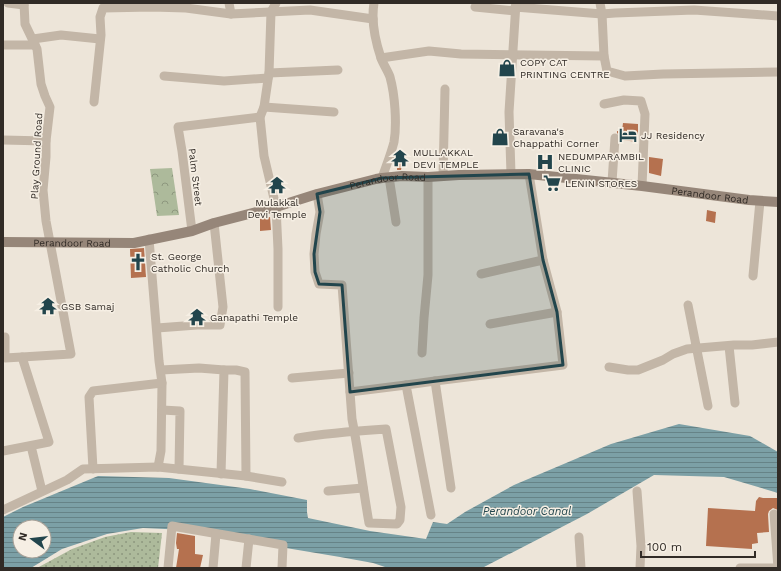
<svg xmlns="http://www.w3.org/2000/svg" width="781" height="571" font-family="'Work Sans',sans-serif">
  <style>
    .grass { fill: url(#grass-dots) }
    .park { fill: url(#park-crowns) }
    .water { fill: url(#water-rules); fill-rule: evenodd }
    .building { fill: #b5714f }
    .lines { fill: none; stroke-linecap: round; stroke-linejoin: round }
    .street { stroke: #c3b6a7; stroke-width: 9 }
    .secondary { stroke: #968679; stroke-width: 10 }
    .marked { fill: #22454c; fill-opacity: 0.2; stroke: #22454c; stroke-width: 3; stroke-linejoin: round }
    .labels { text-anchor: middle; stroke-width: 3; stroke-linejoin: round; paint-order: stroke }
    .poi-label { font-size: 10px; fill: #312b26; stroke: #f6efe4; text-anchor: start }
    .street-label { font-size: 10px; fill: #312b26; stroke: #f6efe4 }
    .water-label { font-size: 11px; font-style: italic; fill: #22454c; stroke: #f6efe4 }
  </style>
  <defs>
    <pattern id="grass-dots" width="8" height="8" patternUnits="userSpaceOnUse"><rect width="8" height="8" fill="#adba9b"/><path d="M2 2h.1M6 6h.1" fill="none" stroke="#8d977e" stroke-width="1.8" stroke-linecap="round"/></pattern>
    <pattern id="park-crowns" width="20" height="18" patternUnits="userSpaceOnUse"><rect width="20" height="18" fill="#adba9b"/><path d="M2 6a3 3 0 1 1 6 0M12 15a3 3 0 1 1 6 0" fill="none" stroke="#8d977e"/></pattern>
    <pattern id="water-rules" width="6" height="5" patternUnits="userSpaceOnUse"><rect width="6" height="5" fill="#7ca0a6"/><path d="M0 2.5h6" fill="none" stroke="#668387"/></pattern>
  </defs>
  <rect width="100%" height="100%" fill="#ede5d9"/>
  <path class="grass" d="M131,532L162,533L158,568H37L72,549L105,537Z"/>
  <path class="park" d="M172,168L179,215L157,216L150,169Z"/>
  <path class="water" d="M679,424L750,436L778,452V493L724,477L654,475L587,514L484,567L444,568H388L373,563L340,557L274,546L187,530L143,528L107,534L62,549L31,568H3V517L23,507L98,476L169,478L250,489L307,500V512L308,518L370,531L426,539L433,522L447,524L465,512L514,485L611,444ZM20,527H44V551H20Z"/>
  <g class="building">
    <path d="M623,123L638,124V142L621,140V136L617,133V131H622Z"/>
    <path d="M398,151L404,153L401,170H397Z"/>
    <path d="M649,157L663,159L661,176L649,173Z"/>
    <path d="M707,210L716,212L715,223L706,221Z"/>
    <path d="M270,217L271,230L260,231V219Z"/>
    <path d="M144,248L146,277L131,278L130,249Z"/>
    <path d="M759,497L763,498H778V510L773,508L769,511L768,514L769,532L757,533L758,543L752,544V549L706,546L708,508L755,511L756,501Z"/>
    <path d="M177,533L195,536V554L203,555L200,568H176L179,549H177L176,543Z"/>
  </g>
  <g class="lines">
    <g class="street">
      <path d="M8,3L24,5"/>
      <path d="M229,3L231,14"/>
      <path d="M276,3L271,12L269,73L264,107L260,117L264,156L276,207L278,249V307"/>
      <path d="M374,3C371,21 375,40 381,58C383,64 388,71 390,77C395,95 397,124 394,142C391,154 386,166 382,178"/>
      <path d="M600,3L602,14L604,56L607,71L625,76L663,74L778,72"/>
      <path d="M475,7L515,11"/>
      <path d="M515,7L602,14L615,13L694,10L778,16"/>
      <path d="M33,39L61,35L100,39"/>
      <path d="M3,45H35"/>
      <path d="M381,58L429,51L461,54L604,56"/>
      <path d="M269,73L338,70"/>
      <path d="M164,76L224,81L268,78"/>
      <path d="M94,102L101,35L100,17L103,8L152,7L186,8L231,14L310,10L373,19"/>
      <path d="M604,104L624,100L641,101L645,114L642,186"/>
      <path d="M264,107L334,112"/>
      <path d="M3,140L46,141"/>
      <path d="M511,174L509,112L516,3"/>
      <path d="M443,176L445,89"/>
      <path d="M389,177L396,222"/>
      <path d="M612,182L615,138"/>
      <path d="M192,231L182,151L178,127L260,117"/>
      <path d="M149,239L159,361L162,383L161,451L158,467"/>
      <path d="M481,274L543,260"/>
      <path d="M753,276L760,201"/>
      <path d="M688,305L708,406"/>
      <path d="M490,324L557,312"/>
      <path d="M157,328L197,325H220L223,307L214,223"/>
      <path d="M729,346L735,403"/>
      <path d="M422,353L424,318L428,275V177"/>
      <path d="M22,357L71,354L46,221L43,190L46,157V141L50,107L45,96L41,84L37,49L25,24L24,3"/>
      <path d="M609,367L628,370H638L663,360L673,354L687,349L734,345H752L778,342"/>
      <path d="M161,370L199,368L224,370L221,474"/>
      <path d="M224,370H236L245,372L246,476"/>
      <path d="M292,378L349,373"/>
      <path d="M350,392L406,385"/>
      <path d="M162,410L180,411L179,469"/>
      <path d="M298,438C327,433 356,431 386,429L401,507L400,520L397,524L369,523C363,489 359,454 352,419L342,285L319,284L315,272L314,254L316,234L320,212L317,194"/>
      <path d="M31,446L42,491"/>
      <path d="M3,451L49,442L22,357L5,358V337"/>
      <path d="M93,469L89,397L93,391L162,383"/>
      <path d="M451,488L435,381L563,365L557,312L543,260L529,174"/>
      <path d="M328,491L363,488"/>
      <path d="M637,491L641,546L640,568"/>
      <path d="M3,510L67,480L83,469L158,467L246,476L282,482"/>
      <path d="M774,514L778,568"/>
      <path d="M431,515L406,385L435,381"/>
      <path d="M579,537L581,568"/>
      <path d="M168,568L172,526L283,545L282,568"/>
      <path d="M213,568L216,534"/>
      <path d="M246,568L249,539"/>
      <path d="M740,568H778"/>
    </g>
    <path class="secondary" id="s1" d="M3,242L134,243L192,231L214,223L276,207L317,194L376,179L382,178L402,176L428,177L459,175L529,174L642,186L749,200L778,202"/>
  </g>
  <path class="marked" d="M529,174L543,260L557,312L563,365L350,392L342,285L319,284L315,272L314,254L320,212L317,194L382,178Z"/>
  <defs>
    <g id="shop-bare" transform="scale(1.38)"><path d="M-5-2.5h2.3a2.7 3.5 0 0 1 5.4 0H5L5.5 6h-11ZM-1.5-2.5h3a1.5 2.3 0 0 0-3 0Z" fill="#22454c" stroke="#f6efe4" stroke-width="2.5" paint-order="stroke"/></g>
    <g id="hotel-bare" transform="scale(1.38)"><path d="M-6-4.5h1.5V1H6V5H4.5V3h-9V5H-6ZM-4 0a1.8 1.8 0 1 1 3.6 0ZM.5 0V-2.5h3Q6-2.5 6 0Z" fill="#22454c" stroke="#f6efe4" stroke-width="2.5" paint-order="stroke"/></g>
    <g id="temple-bare" transform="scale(1.38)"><path d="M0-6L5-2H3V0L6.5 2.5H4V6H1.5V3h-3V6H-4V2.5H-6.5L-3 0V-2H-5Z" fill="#22454c" stroke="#f6efe4" stroke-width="2.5" paint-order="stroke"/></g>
    <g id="hospital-bare" transform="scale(1.38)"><path d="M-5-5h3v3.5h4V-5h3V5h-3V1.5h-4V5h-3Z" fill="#22454c" stroke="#f6efe4" stroke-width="2.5" paint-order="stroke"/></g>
    <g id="supermarket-bare" transform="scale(1.38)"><path d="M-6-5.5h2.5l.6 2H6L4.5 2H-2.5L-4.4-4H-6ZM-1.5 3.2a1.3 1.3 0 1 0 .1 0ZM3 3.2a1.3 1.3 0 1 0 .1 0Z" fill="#22454c" stroke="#f6efe4" stroke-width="2.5" paint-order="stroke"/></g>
    <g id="church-bare" transform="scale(1.38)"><path d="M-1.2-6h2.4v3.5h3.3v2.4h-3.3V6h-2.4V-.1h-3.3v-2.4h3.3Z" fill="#22454c" stroke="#f6efe4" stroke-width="2.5" paint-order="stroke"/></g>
  </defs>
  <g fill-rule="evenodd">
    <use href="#shop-bare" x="507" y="68"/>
    <use href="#hotel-bare" x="628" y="135"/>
    <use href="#shop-bare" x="500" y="137"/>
    <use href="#temple-bare" x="400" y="158"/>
    <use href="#hospital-bare" x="545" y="162"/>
    <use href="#supermarket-bare" x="552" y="183"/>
    <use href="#temple-bare" x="277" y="185"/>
    <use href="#church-bare" x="138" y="262"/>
    <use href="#temple-bare" x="48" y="306"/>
    <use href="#temple-bare" x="197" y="317"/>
  </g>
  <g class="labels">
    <g class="poi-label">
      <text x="520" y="66">COPY CAT<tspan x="520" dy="12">PRINTING CENTRE</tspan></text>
      <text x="513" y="135">Saravana's<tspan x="513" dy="12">Chappathi Corner</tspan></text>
      <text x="641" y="139">JJ Residency</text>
      <text x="413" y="156">MULLAKKAL<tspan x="413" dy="12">DEVI TEMPLE</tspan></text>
      <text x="558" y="160">NEDUMPARAMBIL<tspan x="558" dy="12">CLINIC</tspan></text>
      <text x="565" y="187">LENIN STORES</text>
      <text x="277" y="206" text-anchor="middle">Mulakkal<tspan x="277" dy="12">Devi Temple</tspan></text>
      <text x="151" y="260">St. George<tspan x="151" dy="12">Catholic Church</tspan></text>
      <text x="61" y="310">GSB Samaj</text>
      <text x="210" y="321">Ganapathi Temple</text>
    </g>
    <g class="street-label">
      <text transform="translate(36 156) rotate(-87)" y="4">Play Ground Road</text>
      <text transform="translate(196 177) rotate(83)" y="4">Palm Street</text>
      <text dy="4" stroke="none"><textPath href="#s1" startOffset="393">Perandoor Road</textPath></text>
      <text dy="4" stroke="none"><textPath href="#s1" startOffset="717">Perandoor Road</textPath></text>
      <text dy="4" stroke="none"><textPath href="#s1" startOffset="69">Perandoor Road</textPath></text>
    </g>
    <g class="water-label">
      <text x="527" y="515">Perandoor Canal</text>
    </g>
  </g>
  <rect width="781" height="571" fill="none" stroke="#312b26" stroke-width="8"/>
  <g transform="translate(32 539) rotate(285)"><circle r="19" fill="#f6efe4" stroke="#a7a198"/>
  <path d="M0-3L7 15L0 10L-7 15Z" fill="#22454c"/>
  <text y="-6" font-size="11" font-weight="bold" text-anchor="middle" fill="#312b26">N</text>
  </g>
  <path d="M641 551v6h114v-6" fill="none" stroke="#312b26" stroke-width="2"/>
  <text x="647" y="551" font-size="12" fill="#312b26" stroke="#f6efe4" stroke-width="3" paint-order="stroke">100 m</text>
</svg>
